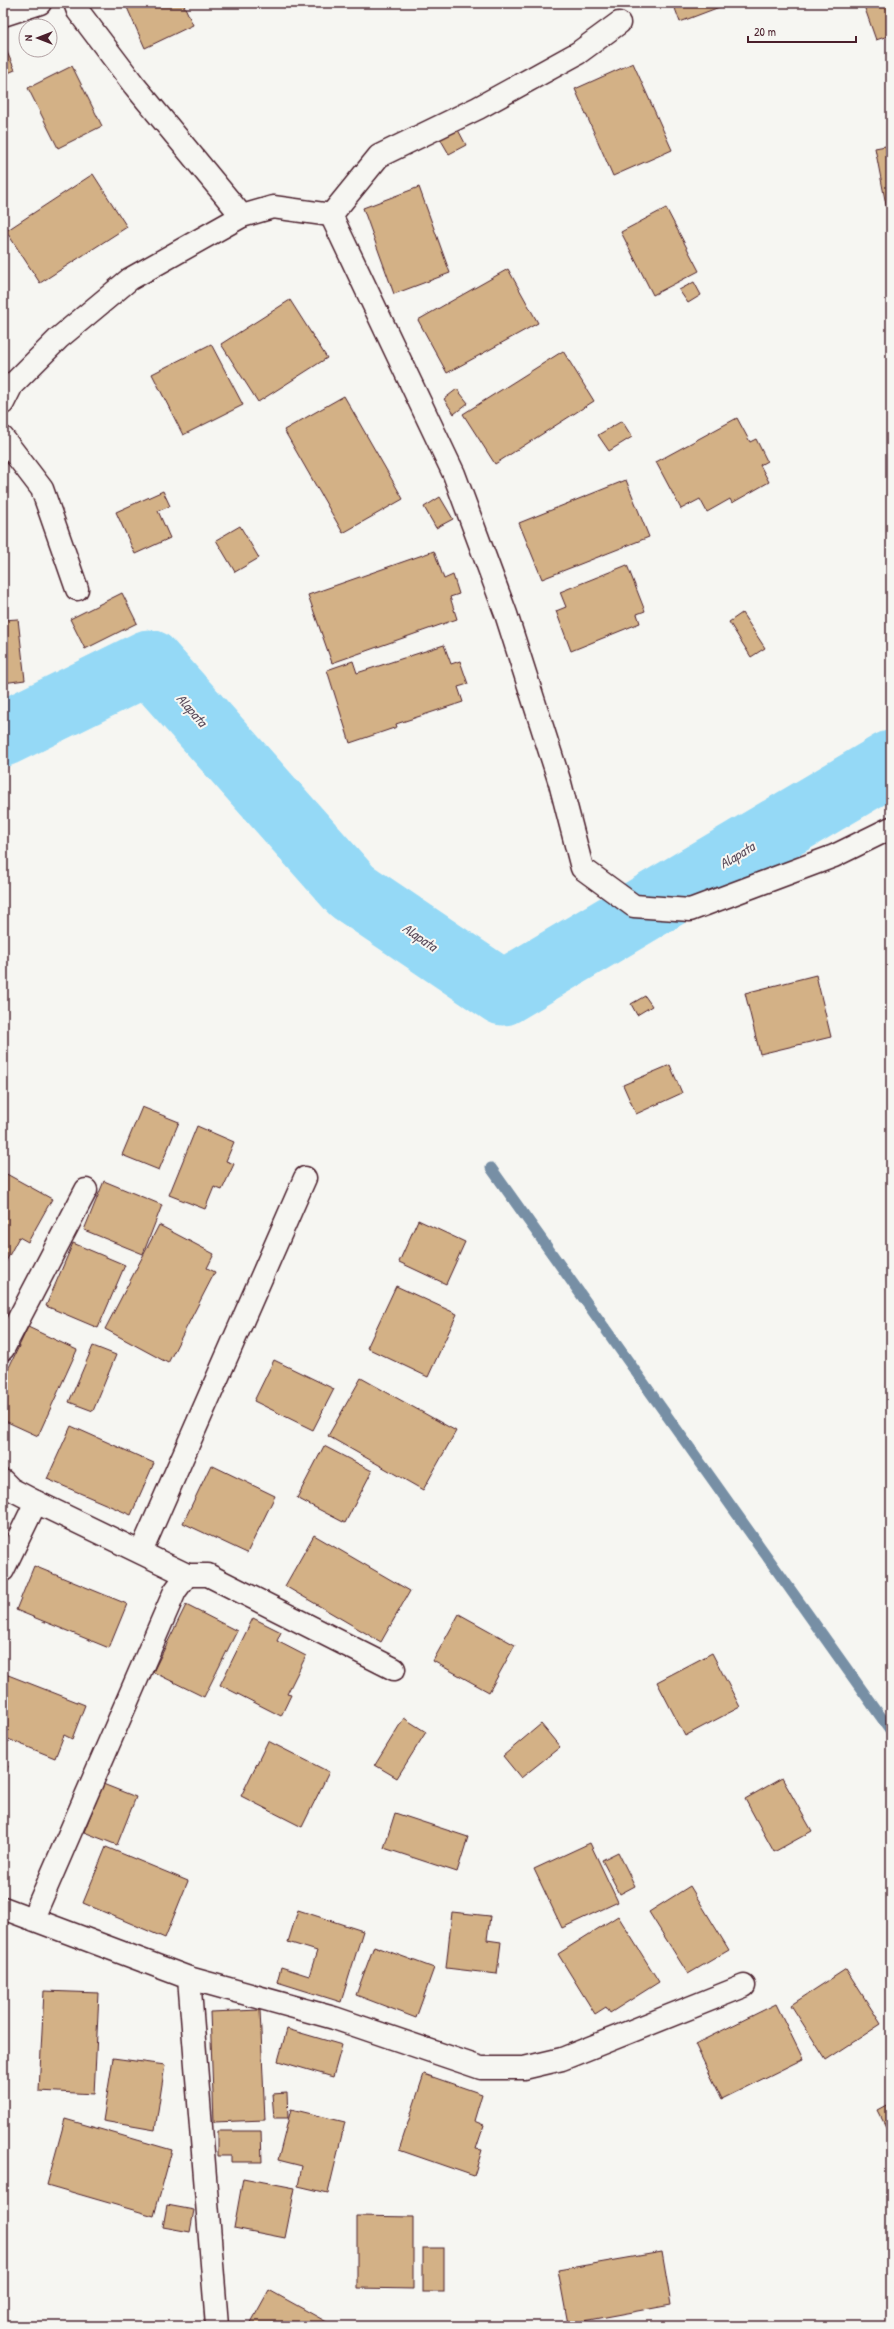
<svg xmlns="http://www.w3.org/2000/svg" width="894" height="2329" font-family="'Patrick Hand',sans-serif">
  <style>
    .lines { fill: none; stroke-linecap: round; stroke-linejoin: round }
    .stream { stroke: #778fa5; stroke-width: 11 }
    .river { stroke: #95d9f6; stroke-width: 65 }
    .building { fill: #d3b186; stroke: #4a1f2b }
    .minor-casing { stroke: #4a1f2b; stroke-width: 25 }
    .minor { stroke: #f6f6f2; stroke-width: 22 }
    .labels { text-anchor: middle; stroke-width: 4; stroke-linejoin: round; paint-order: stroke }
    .water-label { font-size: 14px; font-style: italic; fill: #5d4e5e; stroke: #f6f6f2 }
  </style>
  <rect width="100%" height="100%" fill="#f6f6f2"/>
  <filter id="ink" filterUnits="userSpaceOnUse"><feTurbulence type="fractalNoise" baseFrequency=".025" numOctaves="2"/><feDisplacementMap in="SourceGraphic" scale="8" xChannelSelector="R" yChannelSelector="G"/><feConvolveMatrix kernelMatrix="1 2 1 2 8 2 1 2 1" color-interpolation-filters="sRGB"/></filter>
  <g filter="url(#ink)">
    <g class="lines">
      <path class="stream" d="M491,1168L891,1731"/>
      <path class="river" d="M3,734L149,662L352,891L503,993L891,763"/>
    </g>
    <g class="building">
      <path d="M125,3H183L193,25L145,48Z"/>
      <path d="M673,3H730L680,22Z"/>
      <path d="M863,3H891V35L876,40Z"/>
      <path d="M3,43L15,70L3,75Z"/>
      <path d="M633,63L672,150L613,176L575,89Z"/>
      <path d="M72,66L102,126L58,148L28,88Z"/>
      <path d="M456,126L466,145L449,154L438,135Z"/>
      <path d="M891,145V210H887L875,148Z"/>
      <path d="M93,174L127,227L40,283L6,231Z"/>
      <path d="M419,187L450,273L394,294L363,208Z"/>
      <path d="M666,208L699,271L653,295L621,232Z"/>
      <path d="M508,269L538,323L447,373L418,320Z"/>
      <path d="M694,282L701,295L688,303L679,290Z"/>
      <path d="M290,300L327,358L258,402L221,344Z"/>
      <path d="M211,344L243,405L183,435L152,374Z"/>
      <path d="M563,351L594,401L495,464L463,414Z"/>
      <path d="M457,389L468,403L454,414L444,399Z"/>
      <path d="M344,396L403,499L343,533L284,430Z"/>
      <path d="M737,418L750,442L756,439L767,461L760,465L769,482L732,503L730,499L707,512L700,499L681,509L656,462Z"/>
      <path d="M622,421L632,437L609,451L598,435Z"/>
      <path d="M626,480L649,537L542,579L519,523Z"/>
      <path d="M163,491L170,506L158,511L170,538L135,554L116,512Z"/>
      <path d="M440,497L453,519L436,528L424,507Z"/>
      <path d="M240,526L259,558L235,572L216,540Z"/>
      <path d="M434,551L444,579L453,575L459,594L450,597L457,619L332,663L308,595Z"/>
      <path d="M627,565L645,611L637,614L640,623L571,651L556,611L566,607L560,592Z"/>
      <path d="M122,593L137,623L85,649L70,619Z"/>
      <path d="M742,613L765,648L751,657L729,622Z"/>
      <path d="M18,619L25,680L3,683V620Z"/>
      <path d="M444,645L451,664L460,661L468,684L458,687L463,702L396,724L397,727L350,743L327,670L353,661L357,673Z"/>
      <path d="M891,857V872L888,858Z"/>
      <path d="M816,975L831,1037L760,1054L745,993Z"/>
      <path d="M645,996L652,1006L637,1015L631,1004Z"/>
      <path d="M670,1065L682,1093L636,1114L623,1085Z"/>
      <path d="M142,1107L179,1122L159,1170L122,1155Z"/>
      <path d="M197,1126L234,1142L226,1161L234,1164L222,1190L214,1187L205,1209L169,1195Z"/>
      <path d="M3,1172L52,1199L28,1242L19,1237L4,1265Z"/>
      <path d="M104,1181L162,1205L143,1254L84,1230Z"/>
      <path d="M418,1220L465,1242L446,1284L399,1262Z"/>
      <path d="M159,1225L214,1254L207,1268L215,1272L168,1363L105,1329Z"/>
      <path d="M73,1243L125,1265L98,1328L46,1306Z"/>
      <path d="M396,1286L457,1314L428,1377L367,1348Z"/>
      <path d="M28,1327L77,1350L38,1436L3,1420V1380Z"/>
      <path d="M93,1346L116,1355L93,1411L69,1402Z"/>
      <path d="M274,1360L334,1389L313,1430L254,1401Z"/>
      <path d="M361,1378L456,1431L423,1490L328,1436Z"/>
      <path d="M71,1426L154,1463L131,1515L47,1479Z"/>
      <path d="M324,1446L372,1471L345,1523L297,1498Z"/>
      <path d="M211,1465L275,1496L247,1553L183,1523Z"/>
      <path d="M314,1535L410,1591L381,1642L285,1586Z"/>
      <path d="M34,1566L127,1604L109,1648L16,1610Z"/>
      <path d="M186,1605L237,1631L204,1697L153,1672Z"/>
      <path d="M459,1614L515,1645L489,1692L433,1661Z"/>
      <path d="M253,1618L281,1632L277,1641L306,1656L287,1694L291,1695L281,1716L220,1685Z"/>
      <path d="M712,1653L740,1707L685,1736L657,1682Z"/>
      <path d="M3,1673L85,1705L72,1739L64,1735L55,1758L3,1737Z"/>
      <path d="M404,1718L426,1732L397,1778L375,1765Z"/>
      <path d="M541,1724L560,1747L521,1778L503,1756Z"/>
      <path d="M268,1741L329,1772L302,1827L241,1796Z"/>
      <path d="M3,1765L8,1766L3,1782Z"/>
      <path d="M782,1778L812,1831L774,1852L745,1799Z"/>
      <path d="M103,1784L136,1797L117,1845L84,1832Z"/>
      <path d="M395,1813L468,1837L457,1872L384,1848Z"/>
      <path d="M590,1843L618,1902L562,1928L534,1869Z"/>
      <path d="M106,1847L188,1881L165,1938L83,1903Z"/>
      <path d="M618,1852L635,1886L620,1894L602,1860Z"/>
      <path d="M690,1886L729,1950L688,1974L649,1912Z"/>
      <path d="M298,1910L363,1931L341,2002L277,1982L281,1967L309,1976L317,1951L288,1942Z"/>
      <path d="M452,1912L490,1916L487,1940L501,1942L497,1974L446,1968Z"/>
      <path d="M618,1916L659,1982L610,2013L606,2007L595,2014L558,1954Z"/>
      <path d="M374,1946L434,1968L416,2018L356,1995Z"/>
      <path d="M846,1969L881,2024L826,2060L791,2005Z"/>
      <path d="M44,1991L99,1993L94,2094L39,2091Z"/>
      <path d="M776,2004L803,2059L722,2099L695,2044Z"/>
      <path d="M260,2010L265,2120L214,2122L210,2012Z"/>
      <path d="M287,2029L342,2045L333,2077L278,2061Z"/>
      <path d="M113,2058L165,2065L155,2130L103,2121Z"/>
      <path d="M424,2074L482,2094L474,2121L484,2125L476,2149L482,2150L474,2176L399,2150Z"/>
      <path d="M287,2093L288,2118H274L272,2094Z"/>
      <path d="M891,2104V2137L878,2111Z"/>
      <path d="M291,2109L345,2122L328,2193L298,2186L302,2166L278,2160Z"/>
      <path d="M65,2119L172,2150L154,2216L47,2185Z"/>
      <path d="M218,2131H261L262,2162H231V2156H218Z"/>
      <path d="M243,2178L295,2188L285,2238L234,2228Z"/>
      <path d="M167,2205L194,2210L190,2232L163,2227Z"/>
      <path d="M357,2216L413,2217V2289L357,2288Z"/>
      <rect x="423" y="2248" width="21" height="44"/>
      <path d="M662,2252L671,2305L568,2324L558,2270Z"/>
      <path d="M269,2290L334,2326H249Z"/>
    </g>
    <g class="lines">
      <g class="minor-casing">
        <g id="minor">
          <path d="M75,3L78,11L134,85L242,216L273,207L331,215L379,156L478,108L578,53L619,23"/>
          <path d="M3,15L40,3"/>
          <path d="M331,215L454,474L506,614L560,783L582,868L634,906L690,910L834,856L891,828"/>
          <path d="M3,403L12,385L59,338L130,279L242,216"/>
          <path d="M3,438L42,489L77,589"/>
          <path d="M3,1349L86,1190"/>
          <path d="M3,1481L11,1489L36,1502L3,1570"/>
          <path d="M36,1502L187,1575"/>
          <path d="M141,1552L305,1178"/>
          <path d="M3,1908L189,1978L217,2326"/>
          <path d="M33,1918L175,1591L187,1575H208L394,1669"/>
          <path d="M189,1978L334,2018L481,2068H524L562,2059L744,1986"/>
        </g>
      </g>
      <use href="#minor" class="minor"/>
    </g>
  </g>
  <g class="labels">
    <g class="water-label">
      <text transform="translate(192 710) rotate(49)" y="5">Alapata</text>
      <text transform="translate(737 855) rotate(-31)" y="5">Alapata</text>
      <text transform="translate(420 937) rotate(34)" y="5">Alapata</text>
    </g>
  </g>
  <rect width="894" height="2329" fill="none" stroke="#f6f6f2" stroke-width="16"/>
  <rect x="8" y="8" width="878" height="2313" fill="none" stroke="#4a1f2b" stroke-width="1.5" filter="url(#ink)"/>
  <g transform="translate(38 38) rotate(270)"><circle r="19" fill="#f6f6f2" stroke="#b1a0a2"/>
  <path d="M0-3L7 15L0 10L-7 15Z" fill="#4a1f2b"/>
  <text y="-6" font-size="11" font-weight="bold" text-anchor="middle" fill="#4a1f2b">N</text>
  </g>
  <path d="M748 36v6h108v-6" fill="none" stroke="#4a1f2b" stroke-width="2"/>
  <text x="754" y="36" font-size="12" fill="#4a1f2b" stroke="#f6f6f2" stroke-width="3" paint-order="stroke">20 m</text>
</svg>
